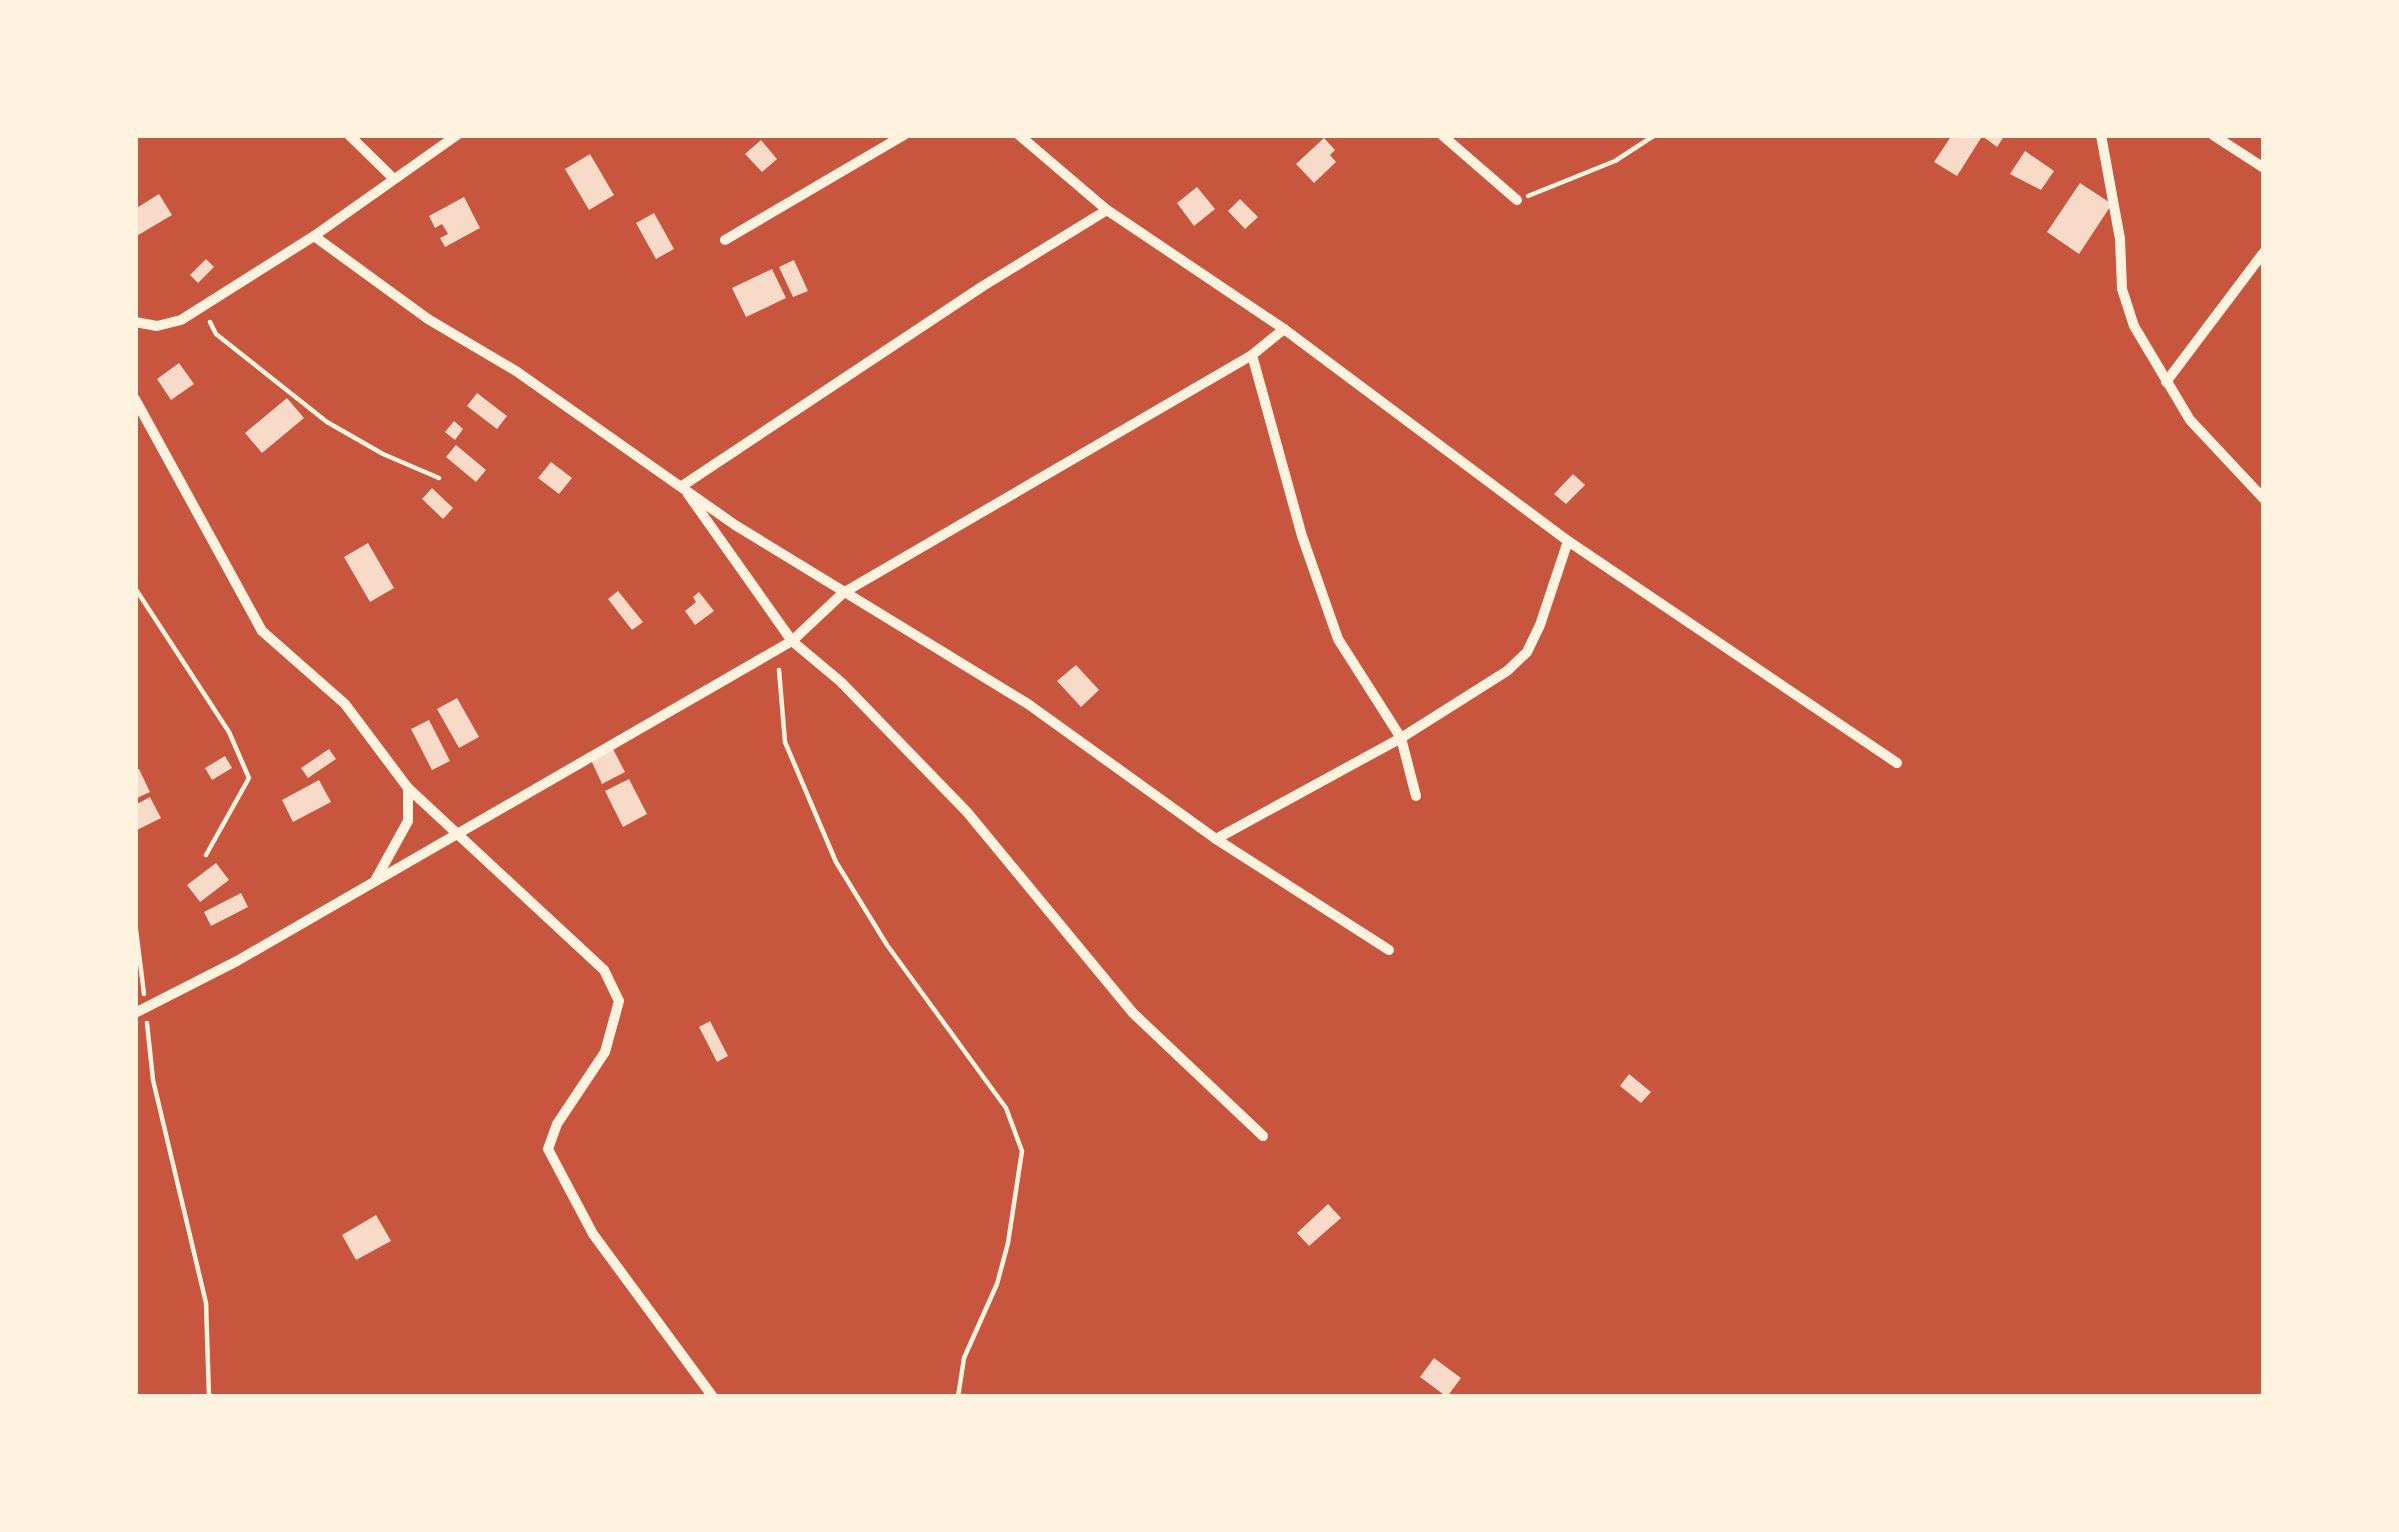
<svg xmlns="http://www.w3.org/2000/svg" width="2399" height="1532" font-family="Karla,sans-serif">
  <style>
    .building { fill: #f7dbc8 }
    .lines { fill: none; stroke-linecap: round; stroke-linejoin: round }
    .path { stroke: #fff3e0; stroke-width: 4.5 }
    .minor { stroke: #fff3e0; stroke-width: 10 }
  </style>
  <rect width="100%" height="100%" fill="#c8553d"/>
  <g class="building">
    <path d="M1952,135L1981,138L1957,176L1934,162Z"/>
    <path d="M1981,135H2005L1997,147Z"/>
    <path d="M1324,138L1335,150L1330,155L1336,162L1314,183L1296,164Z"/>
    <path d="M761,140L777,159L762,172L745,154Z"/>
    <path d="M2025,151L2054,171L2041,190L2010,174Z"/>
    <path d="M590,154L614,195L589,210L565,169Z"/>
    <path d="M2080,183L2112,204L2079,254L2047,232Z"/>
    <path d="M1197,187L1215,209L1194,226L1177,203Z"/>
    <path d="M159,194L172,215L135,237V209Z"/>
    <path d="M464,197L480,228L445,247L440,238L448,234L442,224L435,228L429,216Z"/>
    <path d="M1240,199L1258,217L1245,229L1228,211Z"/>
    <path d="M654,213L674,249L656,259L636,223Z"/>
    <path d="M206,259L214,267L198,283L190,275Z"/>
    <path d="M794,260L808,291L793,297L779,267Z"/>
    <path d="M772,269L786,298L746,317L732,288Z"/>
    <path d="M179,363L194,384L171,400L157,379Z"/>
    <path d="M477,393L507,416L497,429L467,406Z"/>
    <path d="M287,398L304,418L262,453L245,433Z"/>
    <path d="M454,421L463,429L455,440L445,432Z"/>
    <path d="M456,445L486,470L476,482L446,457Z"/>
    <path d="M551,462L572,478L559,494L538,478Z"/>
    <path d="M1573,474L1585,485L1566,504L1554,494Z"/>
    <path d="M432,488L453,508L443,519L422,499Z"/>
    <path d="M368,543L394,588L370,602L344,557Z"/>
    <path d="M618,591L643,622L632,630L608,599Z"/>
    <path d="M699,592L714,611L695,625L685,611L696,602L693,597Z"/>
    <path d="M1076,665L1099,690L1081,707L1057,681Z"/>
    <path d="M457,698L479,737L459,748L437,709Z"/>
    <path d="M429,720L450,761L432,770L411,729Z"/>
    <path d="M329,749L336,759L308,778L301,768Z"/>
    <path d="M613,749L625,772L602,784L591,760Z"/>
    <path d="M225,756L232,768L212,780L205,768Z"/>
    <path d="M139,769L150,792L135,799V771Z"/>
    <path d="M629,779L647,814L623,827L605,791Z"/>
    <path d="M319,780L331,802L293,822L282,800Z"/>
    <path d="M150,797L161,818L135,831V805Z"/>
    <path d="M216,863L229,880L200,902L187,885Z"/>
    <path d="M241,893L248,907L211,926L204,912Z"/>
    <path d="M710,1021L728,1056L717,1062L699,1027Z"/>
    <path d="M1629,1074L1651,1092L1641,1103L1620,1086Z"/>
    <path d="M1328,1204L1341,1218L1309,1246L1297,1233Z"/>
    <path d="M376,1215L391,1241L356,1260L342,1235Z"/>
    <path d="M1434,1358L1461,1378L1447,1397L1420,1377Z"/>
  </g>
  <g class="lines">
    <g class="path">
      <path d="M1528,196L1615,161L1655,135"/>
      <path d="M210,322L216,334L327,422L383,454L439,478"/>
      <path d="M135,588L229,732L249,778L206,855"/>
      <path d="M779,670L785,742L836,862L887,945L1006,1108L1022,1151L1008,1243L997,1284L964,1358L958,1397"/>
      <path d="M135,922L144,994"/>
      <path d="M147,1023L153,1080L206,1303L209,1397"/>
    </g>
    <g class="minor">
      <path d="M349,135L394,179"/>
      <path d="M1019,135L1107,210L1284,329L1568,541L1897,763"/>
      <path d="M1442,135L1517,200"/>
      <path d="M2101,135L2120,239L2122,289L2134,326L2190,420L2264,499"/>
      <path d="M2213,135L2264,168"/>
      <path d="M314,236L428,319L516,371L735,525L1028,704L1216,839L1389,950"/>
      <path d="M725,240L904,135"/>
      <path d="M135,322L157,326L181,320L314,236L457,135"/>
      <path d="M1252,355L1302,536L1338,639L1401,738L1416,796"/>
      <path d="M2166,382L2264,252"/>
      <path d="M135,399L262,631L345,704L408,788L604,970L619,1001L605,1052L557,1124L548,1149L593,1234L713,1397"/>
      <path d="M682,486L983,286L1107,210"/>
      <path d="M688,494L792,641L841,682L967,812L1133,1013L1263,1136"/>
      <path d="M1216,839L1401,738L1507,671L1527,652L1540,625L1568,541"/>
      <path d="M376,879L408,821V788"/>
      <path d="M135,1013L237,961L792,641L843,593L1252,355L1284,329"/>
    </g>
  </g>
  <rect width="2399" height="1532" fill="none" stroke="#fff3e0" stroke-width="276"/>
</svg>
